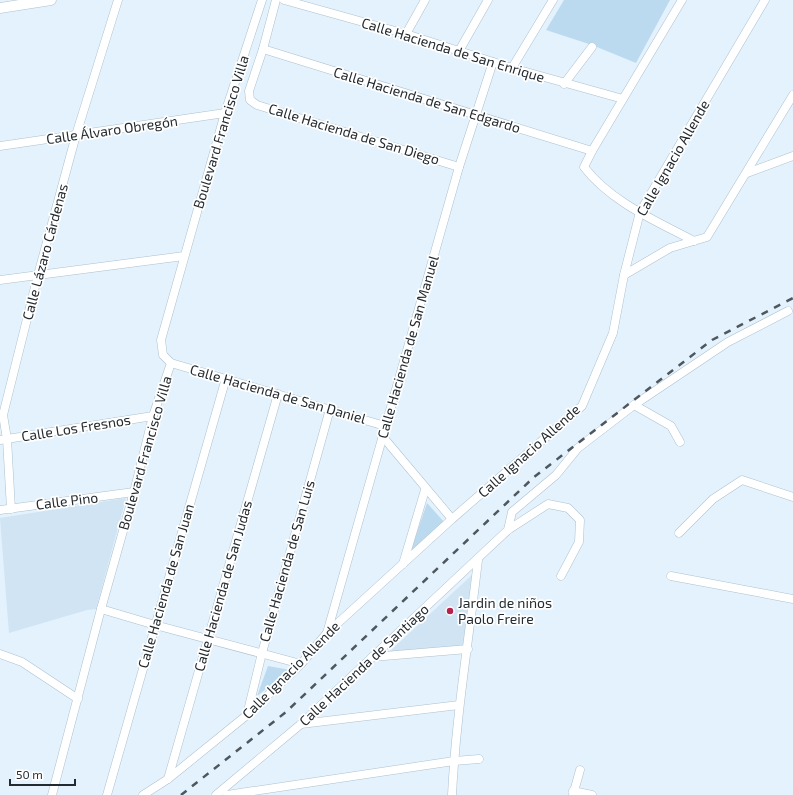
<svg xmlns="http://www.w3.org/2000/svg" width="793" height="795" font-family="'Exo 2',sans-serif">
  <style>
    .built { fill: #d0e4f3 }
    .green { fill: #bcdaef }
    .lines { fill: none; stroke-linecap: round; stroke-linejoin: round }
    .minor-casing { stroke: #aec1ce; stroke-width: 9 }
    .tertiary-casing { stroke: #aec1ce; stroke-width: 11 }
    .minor { stroke: #fff; stroke-width: 8 }
    .tertiary { stroke: #fff; stroke-width: 10 }
    .rail { stroke: #4e575d; stroke-width: 2.5; stroke-dasharray: 7 7; stroke-linecap: butt }
    .poi-dot { fill: #b5234c; stroke: #fff; stroke-width: 1.5 }
    .labels { text-anchor: middle; stroke-width: 3.5; stroke-linejoin: round; paint-order: stroke }
    .street-label { font-size: 14px; fill: #242b30; stroke: #fff }
    .poi-label { font-size: 14px; fill: #242b30; stroke: #fff; text-anchor: start }
  </style>
  <rect width="100%" height="100%" fill="#e3f2fd"/>
  <g class="built">
    <path d="M126,498L96,609L87,610L9,633L0,518Z"/>
    <path d="M472,575L463,646L387,654Z"/>
  </g>
  <g class="green">
    <path d="M564,0H670L636,63L592,45L546,30Z"/>
    <path d="M427,503L445,523L410,553Z"/>
    <path d="M268,666L290,670L257,696Z"/>
  </g>
  <g class="lines">
    <g class="minor-casing">
      <g id="minor">
        <path d="M276,0L263,49L249,91L250,100L257,105L459,167"/>
        <path d="M284,0L406,34L512,68L623,99"/>
        <path d="M682,0L592,151L584,167C611,202 656,221 694,241"/>
        <path d="M406,34L425,0"/>
        <path d="M263,49L592,151"/>
        <path d="M459,51L488,0"/>
        <path d="M512,68L553,0"/>
        <path d="M564,84L592,47"/>
        <path d="M0,146L225,113"/>
        <path d="M747,173L793,156"/>
        <path d="M624,275L670,248L707,237L793,95"/>
        <path d="M0,280L184,256"/>
        <path d="M171,363L163,355L161,340L225,113L262,0"/>
        <path d="M171,363L385,426"/>
        <path d="M634,405L671,426L680,442"/>
        <path d="M383,437L452,519"/>
        <path d="M0,440L153,416"/>
        <path d="M11,509L7,439L3,415L38,275L76,135L118,0"/>
        <path d="M0,510L134,492"/>
        <path d="M508,530L512,512L556,475L578,448L634,405L728,342L788,311"/>
        <path d="M679,533L713,499L742,480L793,497"/>
        <path d="M403,564L425,490"/>
        <path d="M671,576L793,599"/>
        <path d="M101,609L155,625L301,664"/>
        <path d="M327,633L459,167L493,62"/>
        <path d="M0,654L22,662L78,699"/>
        <path d="M372,657L468,649"/>
        <path d="M247,715L262,653L330,409"/>
        <path d="M301,724L459,705"/>
        <path d="M168,779L278,394"/>
        <path d="M573,791L592,795"/>
        <path d="M52,795L101,609L134,492L153,416L171,363"/>
        <path d="M107,795L226,378"/>
        <path d="M143,795L168,779L247,715L301,664L327,633L452,519L582,406L613,333L624,275L640,212L765,0"/>
        <path d="M216,795L301,724L508,530L548,504L568,508L580,520L579,542L561,576"/>
        <path d="M227,795L454,761L479,759"/>
        <path d="M452,795C456,716 469,638 478,560"/>
        <path d="M573,795L580,770"/>
      </g>
    </g>
    <g class="tertiary-casing">
      <path id="tertiary" d="M0,8L51,0"/>
    </g>
    <use href="#minor" class="minor"/>
    <use href="#tertiary" class="tertiary"/>
    <path class="rail" d="M181,795L286,712L534,477L712,340L793,298"/>
  </g>
  <circle class="poi-dot" cx="450" cy="611" r="4"/>
  <g class="labels">
    <g class="street-label">
      <text transform="translate(453 50) rotate(17)" y="5">Calle Hacienda de San Enrique</text>
      <text transform="translate(427 100) rotate(17)" y="5">Calle Hacienda de San Edgardo</text>
      <text transform="translate(112 130) rotate(-8)" y="5">Calle Álvaro Obregón</text>
      <text transform="translate(221 132) rotate(-73)" y="5">Boulevard Francisco Villa</text>
      <text transform="translate(354 134) rotate(17)" y="5">Calle Hacienda de San Diego</text>
      <text transform="translate(673 158) rotate(-60)" y="5">Calle Ignacio Allende</text>
      <text transform="translate(45 252) rotate(-75)" y="5">Calle Lázaro Cárdenas</text>
      <text transform="translate(408 347) rotate(-74)" y="5">Calle Hacienda de San Manuel</text>
      <text transform="translate(278 394) rotate(16)" y="5">Calle Hacienda de San Daniel</text>
      <text transform="translate(76 428) rotate(-9)" y="5">Calle Los Fresnos</text>
      <text transform="translate(529 451) rotate(-42)" y="5">Calle Ignacio Allende</text>
      <text transform="translate(145 453) rotate(-74)" y="5">Boulevard Francisco Villa</text>
      <text transform="translate(67 501) rotate(-7)" y="5">Calle Pino</text>
      <text transform="translate(287 561) rotate(-74)" y="5">Calle Hacienda de San Luis</text>
      <text transform="translate(166 586) rotate(-74)" y="5">Calle Hacienda de San Juan</text>
      <text transform="translate(223 586) rotate(-74)" y="5">Calle Hacienda de San Judas</text>
      <text transform="translate(364 665) rotate(-43)" y="5">Calle Hacienda de Santiago</text>
      <text transform="translate(291 670) rotate(-45)" y="5">Calle Ignacio Allende</text>
    </g>
    <g class="poi-label">
      <text x="458" y="608">Jardin de niños<tspan x="458" dy="16">Paolo Freire</tspan></text>
    </g>
  </g>
  <path d="M10 779v6h65v-6" fill="none" stroke="#242b30" stroke-width="2"/>
  <text x="16" y="779" font-size="12" fill="#242b30" stroke="#ffffff" stroke-width="3" paint-order="stroke">50 m</text>
</svg>
